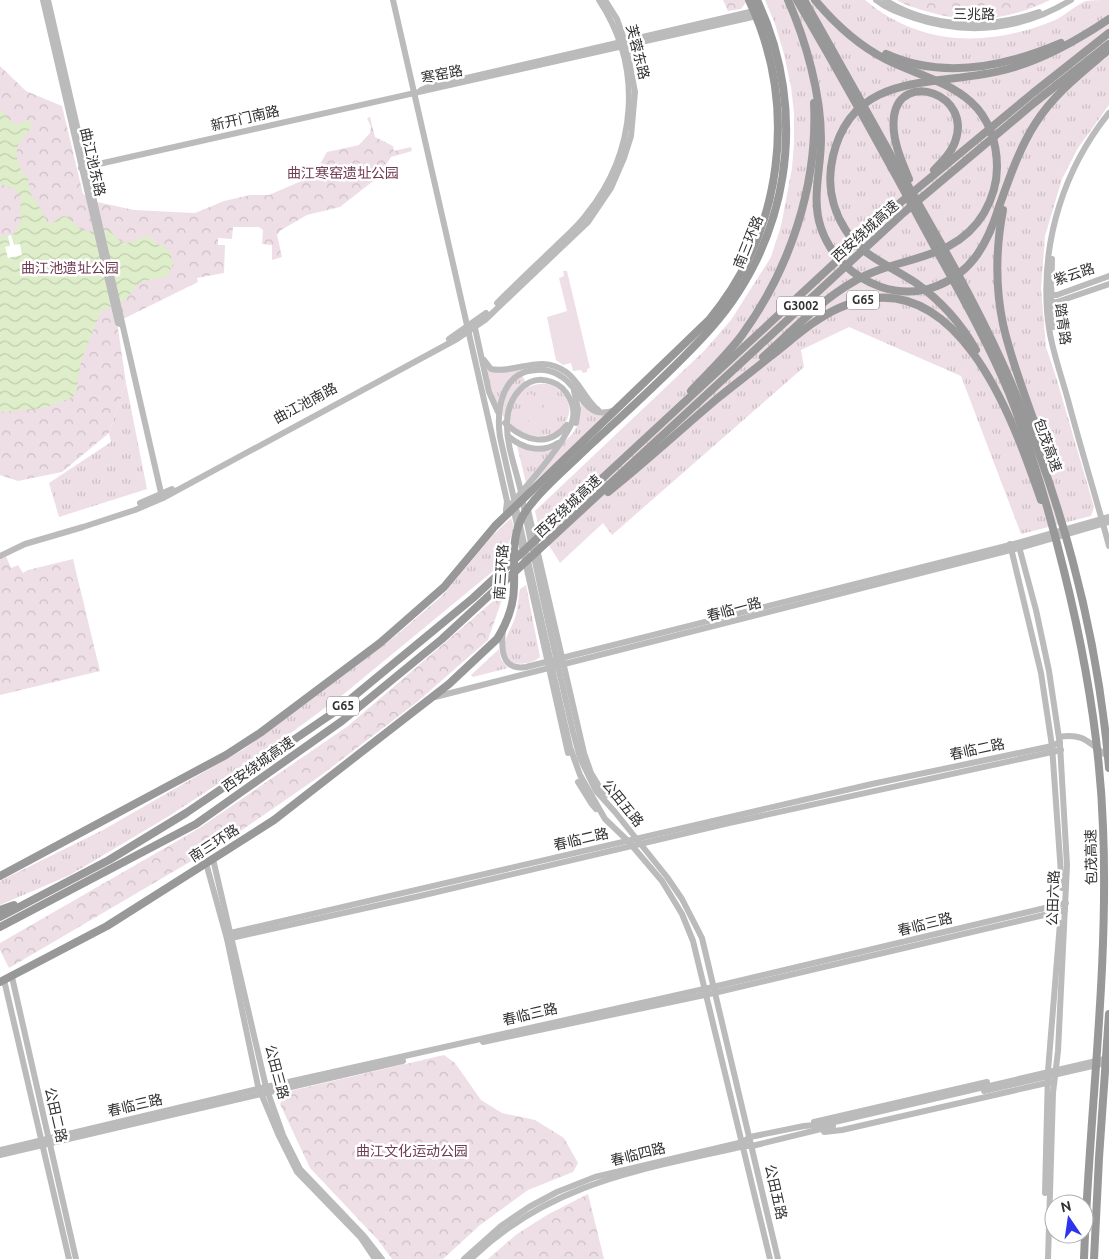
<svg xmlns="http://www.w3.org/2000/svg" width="1109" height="1259" font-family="Ubuntu,'Noto Sans SC',sans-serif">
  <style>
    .grass { fill: url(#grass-tufts) }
    .park { fill: url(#park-crowns) }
    .pitch { fill: #eedee6 }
    .water { fill: url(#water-waves) }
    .pier { fill: #fff }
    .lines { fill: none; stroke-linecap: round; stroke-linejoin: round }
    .secondary { stroke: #bbb; stroke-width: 6 }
    .highway { stroke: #989898; stroke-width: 8 }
    .labels { text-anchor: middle; stroke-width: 5; stroke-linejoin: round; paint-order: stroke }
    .shield { fill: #fff; stroke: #6f6f6f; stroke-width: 1 }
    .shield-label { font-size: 12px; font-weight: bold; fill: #313131 }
    .street-label { font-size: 14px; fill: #313131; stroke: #fff }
    .park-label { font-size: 14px; fill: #6f3b52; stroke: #fff }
  </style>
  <defs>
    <pattern id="grass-tufts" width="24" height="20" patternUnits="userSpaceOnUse" patternTransform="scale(1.25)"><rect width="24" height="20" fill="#eedee6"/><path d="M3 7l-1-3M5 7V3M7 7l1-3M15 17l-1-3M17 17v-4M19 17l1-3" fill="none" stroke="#cdbfc6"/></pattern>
    <pattern id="park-crowns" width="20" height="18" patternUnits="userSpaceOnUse" patternTransform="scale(1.25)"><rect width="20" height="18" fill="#eedee6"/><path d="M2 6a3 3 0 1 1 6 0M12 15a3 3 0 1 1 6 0" fill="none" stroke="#cdbfc6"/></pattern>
    <pattern id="water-waves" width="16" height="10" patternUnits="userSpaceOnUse" patternTransform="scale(1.25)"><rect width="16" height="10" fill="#dfeeca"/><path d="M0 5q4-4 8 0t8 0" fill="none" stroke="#c0cdae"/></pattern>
  </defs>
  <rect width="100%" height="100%" fill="#fff"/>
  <g class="grass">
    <path d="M765,0H865C921,47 988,47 1053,21C1065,16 1074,6 1086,1C1092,0 1102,0 1109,0V105L1078,148L1062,179L1045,236L1041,289L1046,347L1056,377L1094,507L1091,516L1021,534L961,376L849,327L801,350L804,367L612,535L603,523L560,563L539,529L535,511L704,351L731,320L771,257L781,226L792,168L794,143V113L791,87L784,54L775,24Z"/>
    <path d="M487,369H518L529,387C539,383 550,382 558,389C593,419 538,462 503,416C493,402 490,385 487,369Z"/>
    <path d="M126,383L147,489L59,517L49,483L111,442L109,433Z"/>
    <path d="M580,399C588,409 593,415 607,415L529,487L562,444L573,433L578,425L581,407Z"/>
    <path d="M517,446C529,451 539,452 552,450L526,483Z"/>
    <path d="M511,518L514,527L509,543V558L345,693L253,761L169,816L70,875L0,905V881L103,830L244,749L323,691L399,633L443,595L493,535Z"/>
    <path d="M526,585L540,657C534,663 521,665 512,663C497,646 509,635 515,618C518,609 518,598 520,589Z"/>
    <path d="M499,649L501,659L508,668L473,677L471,675Z"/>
  </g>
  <g class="park">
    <path d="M723,0H745L746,2L741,9L728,11Z"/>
    <path d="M897,0H1050C1006,21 969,25 922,10C913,7 904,5 897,0Z"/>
    <path d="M0,66L26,91L62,106L83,194L97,202L134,210L195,213L224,201L250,195H269L313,176L327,152L359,145L370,133L371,127L367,118L370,117L375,137L393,146L394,151L411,147L412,151L391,157L377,178L340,207L307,215L281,230L277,235L282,257L272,260V245L262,244L263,230L259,227H233L232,239L218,238V245H225L224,273L197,278L198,282L117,322L126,383L109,433L62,472L18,481L0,475Z"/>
    <path d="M6,556L11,568L18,565L23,573L28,570L73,559L100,671L0,695V559Z"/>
    <path d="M505,591L488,640L417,702L320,776L229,839L9,968L0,950V943L198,829L348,726Z"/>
    <path d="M444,1055L455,1063L481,1100L502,1113L535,1120L564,1138L578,1163L573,1172L528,1190L480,1225L443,1259H392L378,1240L310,1168L280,1104L286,1092Z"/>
    <path d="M588,1194L604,1259H488L517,1234L547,1215Z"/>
  </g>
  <g class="pitch">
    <path d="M563,271H567L590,368L587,369V372L583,373L581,370L573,371L571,363L563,365L556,360L547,317L567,311L559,278L564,276Z"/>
    <path d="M542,387L559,396L555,404L537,395Z"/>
    <path d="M529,393L544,401L538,413L523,405Z"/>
    <path d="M546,402L561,410L555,421L540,414Z"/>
    <path d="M530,411L547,419L542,428L526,419Z"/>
  </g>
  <path class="water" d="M0,109C6,114 9,121 16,125L28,120L32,124L31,128L18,145L16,155L21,171L28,178L30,193L42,211L47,222L52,223L63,216L69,217C80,235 91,232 110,230C124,250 129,242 147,236L152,239L158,245L162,244L170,252L173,263L168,276L140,282L126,299L101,311L81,361L76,392L73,397L44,408L0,412V237L15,233L20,223L21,198L16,189L0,184Z"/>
  <path class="pier" d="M11,235L14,245L20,244L22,255L8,258L5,247L10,246L8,236Z"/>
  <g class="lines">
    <g class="secondary">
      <path d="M43,0L118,323L120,324"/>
      <path d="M48,0L162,497"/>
      <path d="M393,0L507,501L506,511"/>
      <path d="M876,0C887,9 900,13 914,18C968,36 1022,30 1071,0"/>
      <path d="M885,0C931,29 989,29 1039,12"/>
      <path d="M421,90L428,87L754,11"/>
      <path d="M1109,113C1064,169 1042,239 1047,311C1049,342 1060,371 1068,400C1081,449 1096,497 1109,546"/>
      <path d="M81,168L757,16"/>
      <path d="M1052,259L1051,303L1053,327"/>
      <path d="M1048,295H1057L1109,276"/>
      <path d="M497,303C516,284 535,266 554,248C565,237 577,227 586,215C637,152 644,68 599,0"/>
      <path d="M1048,303L1057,302L1109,284"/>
      <path d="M473,327L475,328L489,392L498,412"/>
      <path d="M449,339L486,313"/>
      <path d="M484,360L491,369C517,374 540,353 566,372C580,382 585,400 598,410"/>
      <path d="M574,391L578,409L576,423"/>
      <path d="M615,410C607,413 597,414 590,408C579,400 575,385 562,377C555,372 547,369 537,370C502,371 496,409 500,437L570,747L580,775L605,819L628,841L662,881L682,914L693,941L770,1259"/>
      <path d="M505,423C525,441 548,448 567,425"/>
      <path d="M508,436C522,448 541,454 558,443"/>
      <path d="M140,503L172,489"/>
      <path d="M513,507L568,753"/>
      <path d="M506,510C526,487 546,465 563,439C566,433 570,428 572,422C577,407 567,387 552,382C526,372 508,398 507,422C506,445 516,469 521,492C536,573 555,652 573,732L580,758L596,791L615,812L667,877L682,899L702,938L778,1259"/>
      <path d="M528,510L584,753L591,773L605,796"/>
      <path d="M1018,543L1036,610L1049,671L1060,745L1067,865L1058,1051L1053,1093L1048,1259"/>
      <path d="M1010,544L1041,673L1052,746L1062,888"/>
      <path d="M0,556L25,544L83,527L135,510L163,498L457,339L485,320L588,222L611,188L624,158L631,136L635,92L626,45L617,19L605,0"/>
      <path d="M503,630C501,648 501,671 526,667L1018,543L1109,517"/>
      <path d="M435,697L1019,548L1109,522"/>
      <path d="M1059,737C1085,732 1090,745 1109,757"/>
      <path d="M578,782L591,803L596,809"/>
      <path d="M213,859L266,1087L283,1135L300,1169L364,1236L382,1259"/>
      <path d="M206,863L227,939L258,1086L279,1136L297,1172L361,1238L375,1259"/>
      <path d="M226,934L872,784L1052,746L1060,742"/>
      <path d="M227,939L420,896L729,823L1061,750"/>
      <path d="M12,977L76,1259"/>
      <path d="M4,980L69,1259"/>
      <path d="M483,1042L714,993L1065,910"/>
      <path d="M984,1091L1101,1064"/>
      <path d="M814,1122L987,1082"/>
      <path d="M824,1132L842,1130L1051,1082"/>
      <path d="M0,1150L266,1087L713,987L1066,903"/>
      <path d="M0,1155L403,1061"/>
      <path d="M1045,1193L1048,1071L1060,923"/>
      <path d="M464,1259L501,1226L529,1207L557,1192L595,1177L743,1142L750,1137L804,1126L826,1124L1109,1058"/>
      <path d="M471,1259C550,1182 642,1170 744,1146H752L833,1126"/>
    </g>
    <g class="highway">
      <path d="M788,0C806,41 821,94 821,139C821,169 811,199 821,228C831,257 853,277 881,287C899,293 919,293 937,286C973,272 988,242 999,207C1009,179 1019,149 1035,124C1054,94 1080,74 1106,52"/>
      <path d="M797,0C844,81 889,162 933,244C960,293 988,342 1009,393C1032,451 1049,510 1064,571C1085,655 1100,740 1103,827C1109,971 1089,1115 1084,1259"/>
      <path d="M804,0C836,56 867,112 898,168C934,231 971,294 1001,360C1059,488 1097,628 1109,768"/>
      <path d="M886,54C943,80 1005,67 1061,43"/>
      <path d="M909,179C901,160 891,138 894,116C901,70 973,94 955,142C951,153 942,162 934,170"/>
      <path d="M1003,210C996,247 995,286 1003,324C1013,370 1033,413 1046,458"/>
      <path d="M976,350C961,323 941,301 916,283C891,266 861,256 845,229C831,207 827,181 833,156C854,67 941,88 1008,69C1045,59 1078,40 1109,19"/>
      <path d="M763,357C792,331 820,301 853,282C898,255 954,263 984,213C992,199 997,183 997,167C997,143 989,118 971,102C948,81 915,74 887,60C859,46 835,24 815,0"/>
      <path d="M691,391C708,373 727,355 742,335C790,269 818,185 814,103"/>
      <path d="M608,492C646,462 681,429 718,398C735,384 754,370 771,356C793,339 814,319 839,308C956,255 1013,419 1041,500"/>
      <path d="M0,876L226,755L260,733L380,643L444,587L495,526L709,320C783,230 799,107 749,0"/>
      <path d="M0,910L14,905"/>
      <path d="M0,917L109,860L186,813L336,711L473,598L895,207L1033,93L1109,33"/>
      <path d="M0,927L196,824L342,721L442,639L901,215L1034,103L1109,44"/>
      <path d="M0,982L107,926L274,820L449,684L497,639C507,623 514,605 514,586C515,564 511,543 520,522C522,516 527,509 532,503C547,484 568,467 585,450C625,413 666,377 703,337C790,246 810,113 757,0"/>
      <path d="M1094,1259L1099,1158L1109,1014"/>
    </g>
  </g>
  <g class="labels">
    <g class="shield">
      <rect x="847" y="290.5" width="32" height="19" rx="4"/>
      <rect x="777" y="296.5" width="48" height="19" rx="4"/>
      <rect x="327" y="696.5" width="32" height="19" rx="4"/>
    </g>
    <g class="shield-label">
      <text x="863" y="304">G65</text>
      <text x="801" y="310">G3002</text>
      <text x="343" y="710">G65</text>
    </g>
    <g class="street-label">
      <text transform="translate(974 14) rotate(1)" y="5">三兆路</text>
      <text transform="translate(638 52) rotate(76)" y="5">芙蓉东路</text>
      <text transform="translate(442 74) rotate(-11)" y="5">寒窑路</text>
      <text transform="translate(245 118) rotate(-13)" y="5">新开门南路</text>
      <text transform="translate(93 162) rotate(77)" y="5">曲江池东路</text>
      <text transform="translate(865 231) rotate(-42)" y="5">西安绕城高速</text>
      <text transform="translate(748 242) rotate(-68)" y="5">南三环路</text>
      <text transform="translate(1074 274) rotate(-18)" y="5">紫云路</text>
      <text transform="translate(1063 324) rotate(82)" y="5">踏青路</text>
      <text transform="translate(305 403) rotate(-28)" y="5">曲江池南路</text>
      <text transform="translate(1048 445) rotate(70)" y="5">包茂高速</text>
      <text transform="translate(568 506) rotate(-43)" y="5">西安绕城高速</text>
      <text transform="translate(501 572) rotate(-86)" y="5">南三环路</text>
      <text transform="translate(734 609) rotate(-15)" y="5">春临一路</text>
      <text transform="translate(977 749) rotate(-12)" y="5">春临二路</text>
      <text transform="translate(258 764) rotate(-35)" y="5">西安绕城高速</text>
      <text transform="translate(623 803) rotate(51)" y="5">公田五路</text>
      <text transform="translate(581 839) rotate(-13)" y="5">春临二路</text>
      <text transform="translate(214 843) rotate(-33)" y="5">南三环路</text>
      <text transform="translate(1091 857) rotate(-91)" y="5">包茂高速</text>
      <text transform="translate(1053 898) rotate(-88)" y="5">公田六路</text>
      <text transform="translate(925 924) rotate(-14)" y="5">春临三路</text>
      <text transform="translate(530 1014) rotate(-13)" y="5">春临三路</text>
      <text transform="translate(277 1072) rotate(75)" y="5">公田三路</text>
      <text transform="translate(135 1105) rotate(-13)" y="5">春临三路</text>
      <text transform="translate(56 1115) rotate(77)" y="5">公田二路</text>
      <text transform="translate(638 1154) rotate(-14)" y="5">春临四路</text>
      <text transform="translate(776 1192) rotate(77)" y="5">公田五路</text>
    </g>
    <g class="park-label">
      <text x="343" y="178">曲江寒窑遗址公园</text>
      <text x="70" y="273">曲江池遗址公园</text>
      <text x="412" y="1156">曲江文化运动公园</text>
    </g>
  </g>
  <g transform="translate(1069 1219) rotate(347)"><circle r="24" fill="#ffffff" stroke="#adadad"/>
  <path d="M0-4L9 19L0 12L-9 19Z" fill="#2d34ed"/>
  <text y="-8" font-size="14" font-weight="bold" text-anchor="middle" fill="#313131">N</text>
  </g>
</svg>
